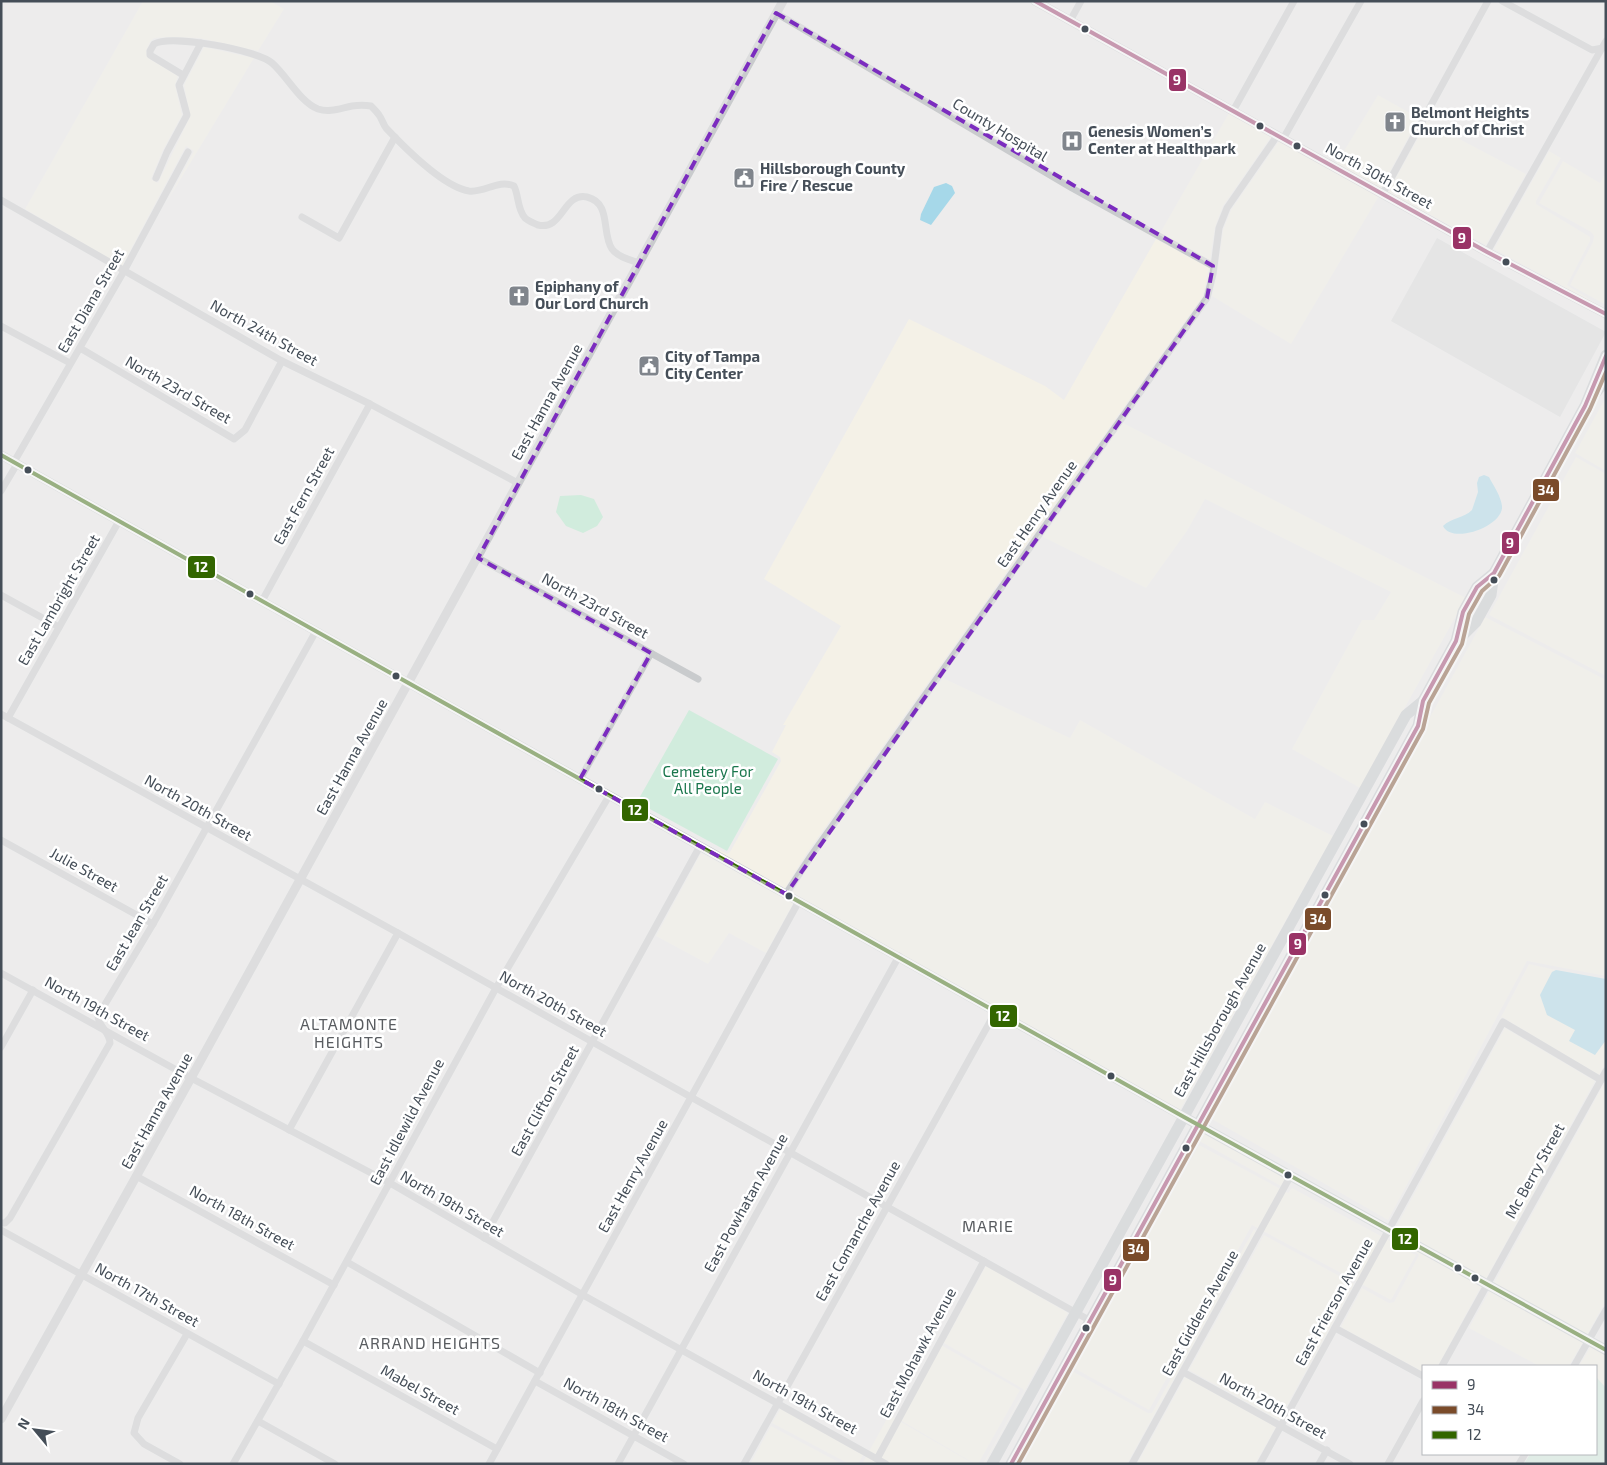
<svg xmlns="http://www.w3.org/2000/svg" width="1607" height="1465" viewBox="0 0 1607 1465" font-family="'Exo 2',sans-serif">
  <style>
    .commercial { fill: #f4f1e7 }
    .education { fill: #dbdbdc }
    .green { fill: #d1ecdd }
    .water { fill: #a6d8e9 }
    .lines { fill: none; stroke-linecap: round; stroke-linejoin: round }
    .minor { stroke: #c9cbcd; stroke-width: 7 }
    .tertiary { stroke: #c9cbcd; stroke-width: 9 }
    .secondary { stroke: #c9cdd0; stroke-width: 10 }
    .primary { stroke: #c4c7cb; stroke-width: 11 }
    .bus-1-casing { stroke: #fff; stroke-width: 8 }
    .bus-2-casing { stroke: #fff; stroke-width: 8 }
    .bus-3-casing { stroke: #fff; stroke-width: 8 }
    .bus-1 { stroke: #936; stroke-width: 4 }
    .bus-2 { stroke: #7a4b2a; stroke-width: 4 }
    .bus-3 { stroke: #360; stroke-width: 4 }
    .marked { fill: none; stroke: #7b2cbf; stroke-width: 4; stroke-dasharray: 10 6; stroke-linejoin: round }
    .bus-dot { fill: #454e58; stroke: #fff; stroke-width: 2 }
    .labels { text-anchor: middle; stroke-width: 5; stroke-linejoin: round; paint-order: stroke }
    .poi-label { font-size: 15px; font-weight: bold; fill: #454e58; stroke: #fff; text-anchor: start }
    .street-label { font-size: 15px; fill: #454e58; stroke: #fff }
    .park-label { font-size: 15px; fill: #19764c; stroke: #fff }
    .neighbourhood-label { font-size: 16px; letter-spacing: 1px; fill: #595c60; stroke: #fff }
    .line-badge { stroke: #fff; stroke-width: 2 }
    .badge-label { font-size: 14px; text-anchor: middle; font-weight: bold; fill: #fff }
  </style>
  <rect width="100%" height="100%" fill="#edecec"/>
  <g class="commercial">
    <polygon points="143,1 270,1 284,9 258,51 199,38 170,37 154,38 150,42 146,51 148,58 178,76 175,85 182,115 163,150 151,179 158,183 190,117 184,85 204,47 254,58 166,203 194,151 186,146 122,266 25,209"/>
    <polygon points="1378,95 1419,118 1381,188 1336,164"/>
    <polygon points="1229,113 1271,137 1223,206 1215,227 1210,260 1160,233"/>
    <polygon points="1427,122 1526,174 1486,245 1388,192"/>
    <polygon points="1279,141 1379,196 1291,344 1212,296 1217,275 1223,230 1231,210"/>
    <polygon points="1549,151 1561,158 1536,201 1536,204 1590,237 1590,241 1567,285 1606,310 1494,249"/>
    <polygon points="1563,161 1600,183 1606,172 1606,305 1570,285 1593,242 1594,236 1591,232 1539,203"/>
    <polygon points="1156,239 1209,268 1203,296 807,853 785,888 718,851 719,850 727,854 730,852 781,761 780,757 772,752 786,725 783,725 841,626 764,579 909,319 1045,386 1064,400"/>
    <polygon points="1606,397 1606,471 1575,453"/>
    <polygon points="1123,423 1466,598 1360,788 1292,749 1362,620 1374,620 1391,592 1205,499 1187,531 1146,588 1043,537"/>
    <polygon points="1576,457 1606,474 1606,676 1489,615"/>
    <polygon points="1485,617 1606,680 1606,976 1527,961 1388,1220 1210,1118"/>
    <polygon points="943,678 1070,738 1080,720 1255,819 1265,802 1333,836 1180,1110 792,893 814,858"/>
    <polygon points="701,853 794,902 766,953 729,933 708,964 656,936"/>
    <polygon points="1529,964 1556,970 1552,972 1575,1030 1595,1055 1606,1040 1606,1062 1599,1075 1502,1017 1499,1021"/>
    <polygon points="1505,1028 1595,1081 1486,1279 1395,1229"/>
    <polygon points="1606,1080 1606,1301 1587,1335 1494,1283"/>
    <polygon points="1202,1130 1286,1177 1281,1186 1201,1142 1196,1142 1071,1366 1072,1371 1148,1413 1152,1413 1254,1229 1256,1231 1127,1464 1016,1464"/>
    <polygon points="1199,1145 1288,1193 1292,1188 1416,1255 1391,1300 1252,1225 1149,1410 1074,1368"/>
    <polygon points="1264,1235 1354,1284 1279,1420 1189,1370"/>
    <polygon points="1392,1235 1482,1285 1438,1366 1423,1366 1423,1372 1341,1327 1362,1288 1389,1303 1394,1302 1419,1255 1417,1253 1390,1238"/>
    <polygon points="986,1266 1068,1313 984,1464 983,1464 1024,1391 1023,1389 944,1343"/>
    <polygon points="1490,1290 1583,1342 1569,1366 1539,1366 1469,1328"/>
    <polygon points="941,1345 1020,1390 978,1464 975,1464 900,1420"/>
    <polygon points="1591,1346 1606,1354 1606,1388 1596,1377 1596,1366 1579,1366"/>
    <polygon points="1185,1377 1276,1427 1255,1464 1137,1464"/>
    <polygon points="781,1408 863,1455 858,1464 849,1464 772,1423"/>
    <polygon points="889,1415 974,1464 862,1464"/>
    <polygon points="771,1426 842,1464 750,1464"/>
  </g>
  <polygon class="education" points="1437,238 1606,332 1560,417 1391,321"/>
  <g class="green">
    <polygon points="581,495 594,499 603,517 597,526 583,533 566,526 556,512 560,496"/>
    <polygon points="689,710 778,759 727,851 637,802"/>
    <polygon points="1596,1377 1606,1388 1606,1464 1524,1464 1530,1454 1596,1454"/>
  </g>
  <g class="water">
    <polygon points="946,183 952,186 955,193 931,225 920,220 921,214 934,187"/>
    <path d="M1484,475L1489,477C1493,485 1501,496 1502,506C1504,526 1452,545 1443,526C1451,518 1464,518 1472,510L1478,492L1477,483L1479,477Z"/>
    <polygon points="1556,970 1606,979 1606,1040 1595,1055 1569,1041 1575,1030 1547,1015 1540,995 1552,972"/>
  </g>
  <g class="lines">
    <g class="minor">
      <polyline points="1502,1 1592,50 1603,48"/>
      <polyline points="776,13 1072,188 1213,266"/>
      <polyline points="1070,21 1081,1"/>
      <path d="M183,75L150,55V51L154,44C171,34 257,50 272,63C287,76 300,102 318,109C330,113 341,108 352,106C359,105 365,105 371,106C374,109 377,112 379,115C382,119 383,124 386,128C404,147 444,187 469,191C485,193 498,179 514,186C519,196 517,209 525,218C528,221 534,223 538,225C563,231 563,192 587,197C612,203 601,233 612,249C618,257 630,260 639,263"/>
      <polyline points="1233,111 1294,1"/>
      <polyline points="1283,139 1361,1"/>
      <polyline points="156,178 167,152 187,115 179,85 201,43"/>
      <polyline points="1383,193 1488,1"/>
      <polyline points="1,200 282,361 370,404 518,483"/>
      <polyline points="302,217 339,238 395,137"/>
      <polyline points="1487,252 1606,41"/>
      <polyline points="1,326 70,363"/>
      <polyline points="80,348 234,439 245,430 282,361"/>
      <polyline points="14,462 124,271 188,152"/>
      <polyline points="1,491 17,464"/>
      <polyline points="478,558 698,679"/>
      <polyline points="1,595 59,627"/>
      <polyline points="262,601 370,404"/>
      <polyline points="1,714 398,933 1089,1320"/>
      <polyline points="8,718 119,521"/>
      <polyline points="580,779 651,653"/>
      <polyline points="1,840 153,924"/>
      <polyline points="786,894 811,856 1207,298 1213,274 1219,228 1227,208 1277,136"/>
      <polyline points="1,973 191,1078 390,1183 583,1295 886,1464"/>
      <polyline points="1,1047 33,990"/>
      <polyline points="289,1130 398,933"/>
      <polyline points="136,1176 334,1285"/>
      <path d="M1,1223H5L10,1218L110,1043C110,1032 98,1026 98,1016L153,924L316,631"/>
      <polyline points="1,1230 279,1384"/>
      <polyline points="484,1238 700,846"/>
      <polyline points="347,1262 540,1373"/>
      <polyline points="1335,1328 1423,1376"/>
      <polyline points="303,1341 497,1449"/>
      <polyline points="1442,1366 1606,1071"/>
      <polyline points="1574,1366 1606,1310"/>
      <polyline points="1183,1372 1350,1464"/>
      <polyline points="535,1381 684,1464"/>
      <polyline points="258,1421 335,1464"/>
      <polyline points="877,1459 984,1261"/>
      <polyline points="180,1464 144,1444 134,1433 138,1418 187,1334"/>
      <polyline points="233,1464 303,1341 496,988 609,796"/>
      <polyline points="489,1464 799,901"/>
      <polyline points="618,1464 899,956"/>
      <polyline points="744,1464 996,1011"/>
      <polyline points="1132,1464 1291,1175"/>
      <polyline points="1260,1464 1503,1022 1601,1080"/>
      <polyline points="1319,1464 1327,1450"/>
      <polyline points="1388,1464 1423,1401"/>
      <polyline points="1519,1464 1525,1454"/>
    </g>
    <g class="tertiary">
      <polyline points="1035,1 1487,252 1606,314"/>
      <polyline points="1,455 1184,1117"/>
      <polyline points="1,1419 191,1078 783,1"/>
    </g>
    <polyline class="secondary" points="1184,1117 1606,1350"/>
    <g class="primary">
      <polyline points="1594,395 1606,380"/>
      <polyline points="1457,641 1476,622 1491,595 1494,573"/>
      <polyline points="992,1464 1406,715 1423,701"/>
      <polyline points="1011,1464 1418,726 1423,701 1456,641 1463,612 1477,587 1494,573 1585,406 1606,355"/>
    </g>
    <g class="bus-1-casing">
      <g id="bus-1">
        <polyline points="1035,1 1487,252 1606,314"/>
        <polyline points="1011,1464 1418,726 1423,701 1456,641 1463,612 1477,587 1494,573 1585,406 1606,356"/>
      </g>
    </g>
    <g class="bus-2-casing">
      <polyline id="bus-2" points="1018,1464 1423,729 1429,703 1462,644 1469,614 1482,591 1499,576 1590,409 1606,372"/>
    </g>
    <g class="bus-3-casing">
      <polyline id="bus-3" points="1,455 1184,1117 1606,1350"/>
    </g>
    <use href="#bus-1" class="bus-1"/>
    <use href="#bus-2" class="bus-2"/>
    <use href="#bus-3" class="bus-3"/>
  </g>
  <path d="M0 0H1607V1465H0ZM776,13L1213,266L1207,298L786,894L580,779L651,653L478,558Z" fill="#edecec" fill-opacity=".55" fill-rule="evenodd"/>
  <path class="marked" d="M776,13L1213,266L1207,298L786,894L580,779L651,653L478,558Z"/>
  <defs>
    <g id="church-square" transform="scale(1.125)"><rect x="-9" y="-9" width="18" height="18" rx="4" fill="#80858c" stroke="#fff"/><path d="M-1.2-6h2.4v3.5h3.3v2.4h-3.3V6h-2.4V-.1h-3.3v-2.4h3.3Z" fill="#fff"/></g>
    <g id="hospital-square" transform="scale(1.125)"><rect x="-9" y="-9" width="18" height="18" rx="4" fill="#80858c" stroke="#fff"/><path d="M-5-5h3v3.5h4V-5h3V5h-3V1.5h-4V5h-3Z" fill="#fff"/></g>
    <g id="civic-square" transform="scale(1.125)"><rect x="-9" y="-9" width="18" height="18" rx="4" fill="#80858c" stroke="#fff"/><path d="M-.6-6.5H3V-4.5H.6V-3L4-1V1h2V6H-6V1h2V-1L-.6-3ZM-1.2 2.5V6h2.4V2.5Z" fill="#fff"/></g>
  </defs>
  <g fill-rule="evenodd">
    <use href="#church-square" x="1395" y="122"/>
    <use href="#hospital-square" x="1072" y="141"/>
    <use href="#civic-square" x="744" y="178"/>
    <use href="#church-square" x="519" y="296"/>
    <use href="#civic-square" x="649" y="366"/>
  </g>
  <g class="bus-dot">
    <circle cx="1085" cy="29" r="4.5"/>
    <circle cx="1260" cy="126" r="4.5"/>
    <circle cx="1297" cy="146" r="4.5"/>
    <circle cx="1506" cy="262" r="4.5"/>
    <circle cx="28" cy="470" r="4.5"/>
    <circle cx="1494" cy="580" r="4.5"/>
    <circle cx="250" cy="594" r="4.5"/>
    <circle cx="396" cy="676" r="4.5"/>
    <circle cx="599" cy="789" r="4.5"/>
    <circle cx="1364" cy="824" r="4.5"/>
    <circle cx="1325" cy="895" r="4.5"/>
    <circle cx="789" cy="896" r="4.5"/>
    <circle cx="1111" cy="1076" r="4.5"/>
    <circle cx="1186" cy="1148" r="4.5"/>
    <circle cx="1288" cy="1175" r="4.5"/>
    <circle cx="1458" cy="1268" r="4.5"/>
    <circle cx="1475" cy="1278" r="4.5"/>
    <circle cx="1086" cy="1328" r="4.5"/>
  </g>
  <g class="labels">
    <g class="poi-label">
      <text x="1411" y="118">Belmont Heights<tspan x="1411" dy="17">Church of Christ</tspan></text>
      <text x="1088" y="137">Genesis Women’s<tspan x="1088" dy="17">Center at Healthpark</tspan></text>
      <text x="760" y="174">Hillsborough County<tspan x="760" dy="17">Fire / Rescue</tspan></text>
      <text x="535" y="292">Epiphany of<tspan x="535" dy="17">Our Lord Church</tspan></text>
      <text x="665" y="362">City of Tampa<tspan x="665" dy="17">City Center</tspan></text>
    </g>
    <g class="street-label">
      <text transform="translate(1000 130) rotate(31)" y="5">County Hospital</text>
      <text transform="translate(1379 176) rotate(29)" y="5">North 30th Street</text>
      <text transform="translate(91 301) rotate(-60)" y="5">East Diana Street</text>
      <text transform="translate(264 333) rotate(29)" y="5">North 24th Street</text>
      <text transform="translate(178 390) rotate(30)" y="5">North 23rd Street</text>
      <text transform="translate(547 402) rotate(-61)" y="5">East Hanna Avenue</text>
      <text transform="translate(304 496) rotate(-61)" y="5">East Fern Street</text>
      <text transform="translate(1037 514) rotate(-55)" y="5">East Henry Avenue</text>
      <text transform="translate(59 600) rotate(-60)" y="5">East Lambright Street</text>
      <text transform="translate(595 606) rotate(29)" y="5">North 23rd Street</text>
      <text transform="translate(352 757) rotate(-61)" y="5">East Hanna Avenue</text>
      <text transform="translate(198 808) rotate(29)" y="5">North 20th Street</text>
      <text transform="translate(84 870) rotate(29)" y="5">Julie Street</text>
      <text transform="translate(137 923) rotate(-60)" y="5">East Jean Street</text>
      <text transform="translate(553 1004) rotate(29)" y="5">North 20th Street</text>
      <text transform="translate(97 1009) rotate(29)" y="5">North 19th Street</text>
      <text transform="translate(1220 1020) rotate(-61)" y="5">East Hillsborough Avenue</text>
      <text transform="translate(545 1101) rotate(-61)" y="5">East Clifton Street</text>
      <text transform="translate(157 1111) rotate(-61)" y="5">East Hanna Avenue</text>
      <text transform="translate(407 1122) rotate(-62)" y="5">East Idlewild Avenue</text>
      <text transform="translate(1535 1171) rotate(-61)" y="5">Mc Berry Street</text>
      <text transform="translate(633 1176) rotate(-61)" y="5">East Henry Avenue</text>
      <text transform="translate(746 1203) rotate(-61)" y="5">East Powhatan Avenue</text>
      <text transform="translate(452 1204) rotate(30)" y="5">North 19th Street</text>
      <text transform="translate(242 1218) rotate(29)" y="5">North 18th Street</text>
      <text transform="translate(858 1231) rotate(-61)" y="5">East Comanche Avenue</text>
      <text transform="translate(147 1295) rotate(29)" y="5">North 17th Street</text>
      <text transform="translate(1334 1302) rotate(-61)" y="5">East Frierson Avenue</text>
      <text transform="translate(1200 1313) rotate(-61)" y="5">East Giddens Avenue</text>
      <text transform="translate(918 1353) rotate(-62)" y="5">East Mohawk Avenue</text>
      <text transform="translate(420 1390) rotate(29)" y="5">Mabel Street</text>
      <text transform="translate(805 1402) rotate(29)" y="5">North 19th Street</text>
      <text transform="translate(1273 1406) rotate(29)" y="5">North 20th Street</text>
      <text transform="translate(616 1410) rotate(29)" y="5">North 18th Street</text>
    </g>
    <g class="park-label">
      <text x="708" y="777">Cemetery For<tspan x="708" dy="17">All People</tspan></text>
    </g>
    <g class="neighbourhood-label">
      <text x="349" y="1030">ALTAMONTE<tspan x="349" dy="18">HEIGHTS</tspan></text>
      <text x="988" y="1232">MARIE</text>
      <text x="430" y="1349">ARRAND HEIGHTS</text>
    </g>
  </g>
  <g class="line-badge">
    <rect x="1168" y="68" width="19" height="24" rx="5" fill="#936"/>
    <rect x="1452" y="226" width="20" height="24" rx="5" fill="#936"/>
    <rect x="1532" y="478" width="28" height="24" rx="5" fill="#7a4b2a"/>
    <rect x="1501" y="531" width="19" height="24" rx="5" fill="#936"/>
    <rect x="187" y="555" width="29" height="24" rx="5" fill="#360"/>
    <rect x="621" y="798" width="28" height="24" rx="5" fill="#360"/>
    <rect x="1304" y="907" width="28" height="24" rx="5" fill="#7a4b2a"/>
    <rect x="1288" y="932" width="19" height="24" rx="5" fill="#936"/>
    <rect x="989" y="1004" width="29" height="24" rx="5" fill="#360"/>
    <rect x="1391" y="1227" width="28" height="24" rx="5" fill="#360"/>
    <rect x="1122" y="1238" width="28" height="24" rx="5" fill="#7a4b2a"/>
    <rect x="1103" y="1268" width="19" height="24" rx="5" fill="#936"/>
  </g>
  <g class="badge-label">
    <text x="1177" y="85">9</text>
    <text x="1462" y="243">9</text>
    <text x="1546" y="495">34</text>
    <text x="1510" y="548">9</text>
    <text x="201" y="572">12</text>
    <text x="635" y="815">12</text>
    <text x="1318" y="924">34</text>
    <text x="1298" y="949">9</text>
    <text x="1003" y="1021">12</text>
    <text x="1405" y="1244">12</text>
    <text x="1136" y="1254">34</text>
    <text x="1113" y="1285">9</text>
  </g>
  <rect width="1607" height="1465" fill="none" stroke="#454e58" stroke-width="5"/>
  <rect x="1422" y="1365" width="175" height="90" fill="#ffffff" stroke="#b5b8bc"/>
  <rect x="1432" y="1381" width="25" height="8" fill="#993366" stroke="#b5b8bc"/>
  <text x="1467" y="1390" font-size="15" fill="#454e58">9</text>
  <rect x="1432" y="1406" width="25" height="8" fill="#7a4b2a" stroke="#b5b8bc"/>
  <text x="1467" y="1415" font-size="15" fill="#454e58">34</text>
  <rect x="1432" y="1431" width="25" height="8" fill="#336600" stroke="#b5b8bc"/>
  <text x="1467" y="1440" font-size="15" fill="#454e58">12</text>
  <g transform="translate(35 1430) rotate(299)" stroke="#ffffff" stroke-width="4" paint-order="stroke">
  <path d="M0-4L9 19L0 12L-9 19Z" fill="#454e58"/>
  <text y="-8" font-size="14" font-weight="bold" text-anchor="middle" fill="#454e58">N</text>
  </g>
</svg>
